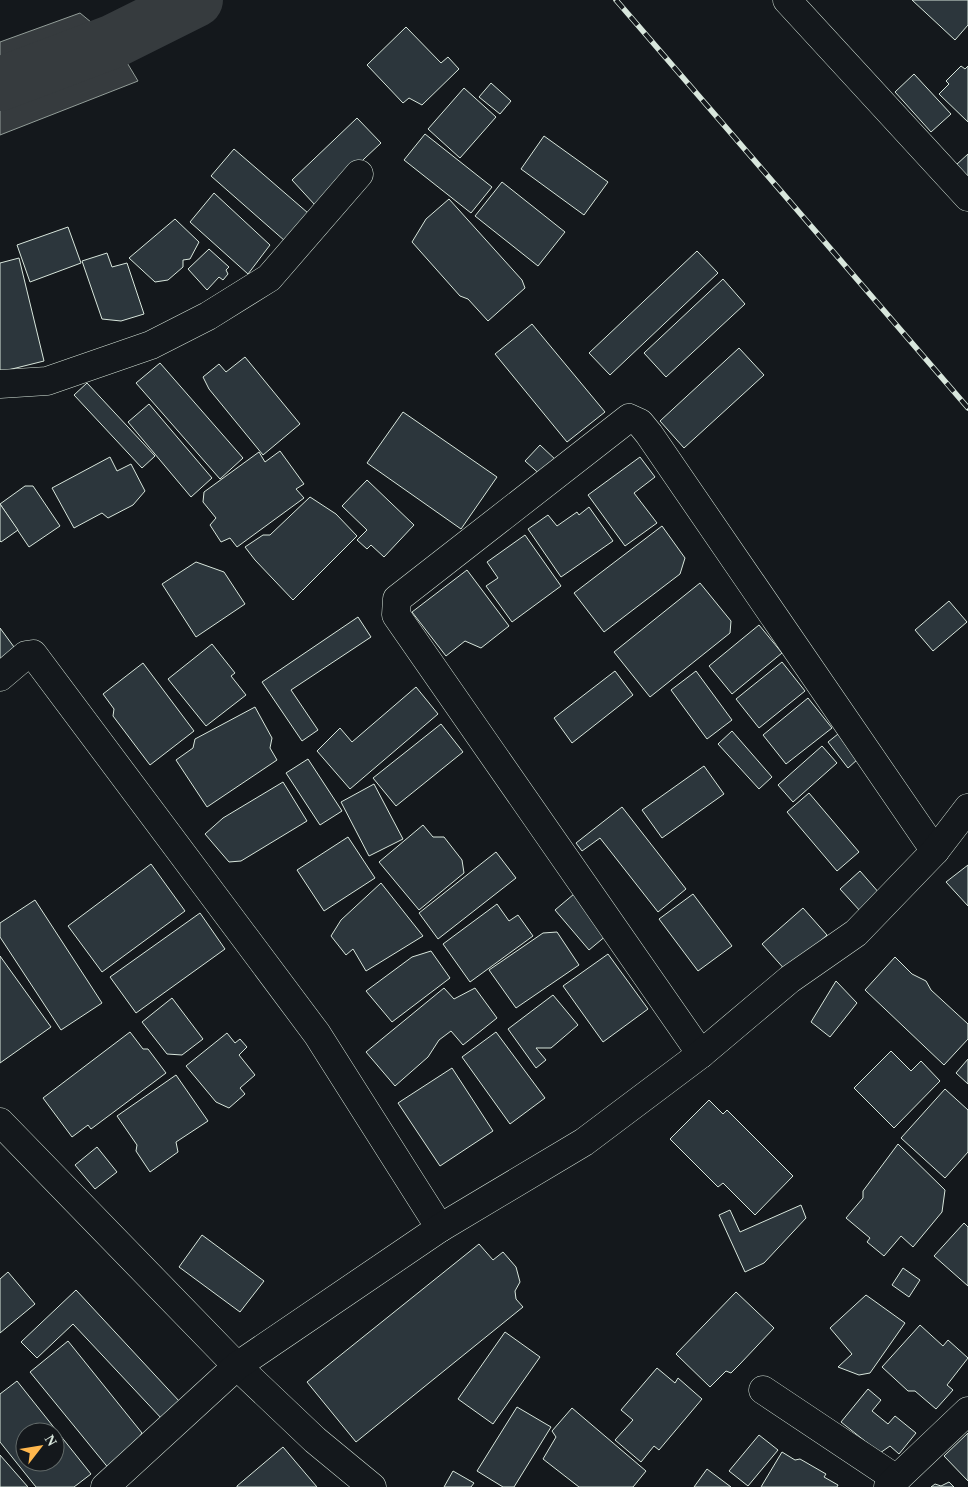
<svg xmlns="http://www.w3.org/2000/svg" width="968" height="1487" viewBox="0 0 968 1487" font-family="Georgia,serif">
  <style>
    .water { fill: #363b3e; stroke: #939e99 }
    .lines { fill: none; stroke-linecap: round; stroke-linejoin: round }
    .river { stroke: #363b3e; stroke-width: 54 }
    .building { fill: #2c363c; stroke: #d8e6dc; fill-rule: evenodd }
    .minor-casing { stroke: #d8e6dc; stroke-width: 29 }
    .minor { stroke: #14181c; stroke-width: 28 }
    .rail-casing { stroke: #d8e6dc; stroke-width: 5.5 }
    .rail { stroke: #14181c; stroke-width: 4; stroke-dasharray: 11; stroke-linecap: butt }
  </style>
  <rect width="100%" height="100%" fill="#14181c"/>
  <polygon class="water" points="80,13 114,41 138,81 0,135 0,42"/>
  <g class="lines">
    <polyline class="river" points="0,84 114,41 196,0"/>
  </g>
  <g class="building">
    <polygon points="912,0 968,0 968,25 955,40"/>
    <polygon points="406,27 441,63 448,57 459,69 422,105 409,98 403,103 367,65"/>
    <polygon points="961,66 965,69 968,66 968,122 939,94 949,84 946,81"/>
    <polygon points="914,74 951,114 931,132 895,92"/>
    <polygon points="491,83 511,101 500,114 479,97"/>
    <polygon points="464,88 496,117 460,158 428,129"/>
    <polygon points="357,118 381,143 315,205 292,180"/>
    <polygon points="425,134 492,187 471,213 404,160"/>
    <polygon points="544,136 608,182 584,215 521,169"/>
    <polygon points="234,149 308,213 285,241 211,176"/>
    <polygon points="968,154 968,179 956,165"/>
    <polygon points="502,182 565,232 538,266 475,216"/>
    <polygon points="214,193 270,245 248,274 190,222"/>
    <polygon points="449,199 522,280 525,288 488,321 468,299 460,296 412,242 426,219"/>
    <polygon points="175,219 199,242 190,259 183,260 183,267 168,280 155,282 129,258"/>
    <polygon points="68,227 81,263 30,282 17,245"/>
    <polygon points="209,249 229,267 226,270 228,274 223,280 219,277 207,290 188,269"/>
    <polygon points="697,251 718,273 610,375 589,353"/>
    <polygon points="107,253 112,267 127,263 144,314 121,321 102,319 82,261"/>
    <polygon points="19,258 44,361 0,372 0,263"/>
    <polygon points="723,279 745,304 666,377 644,353"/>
    <polygon points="532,324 605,412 567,442 495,354"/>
    <polygon points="739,348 764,375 684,448 660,421"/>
    <polygon points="245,357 300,424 263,455 209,389 203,377 219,364 226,372"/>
    <polygon points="160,363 243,458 220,479 136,383"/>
    <polygon points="87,383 155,456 142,468 74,395"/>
    <polygon points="149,404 212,478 191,497 128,422"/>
    <polygon points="403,412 497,477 461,529 367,463"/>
    <polygon points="540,445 557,461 543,477 525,461"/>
    <polygon points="280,451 304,484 296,489 304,498 237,547 230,538 221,542 210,525 216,518 203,502 204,492 259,452 265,462"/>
    <polygon points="110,457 117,471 131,464 145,491 133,505 108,518 102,513 74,528 52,488"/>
    <polygon points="640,457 655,477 634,493 657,523 625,546 588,495"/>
    <polygon points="367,480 414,525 384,557 371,545 367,549 357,540 367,530 342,506"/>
    <polygon points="25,486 33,486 60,526 29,547 0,504"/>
    <polygon points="310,497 336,514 357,536 293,600 255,560 245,547 263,535 270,535"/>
    <polygon points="0,504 18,530 1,542 0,541"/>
    <polygon points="589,507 613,541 561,577 528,529 548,515 557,526 577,512 579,515"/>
    <polygon points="662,526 685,558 680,574 604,632 574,593"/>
    <polygon points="525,535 561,586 512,622 486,586 498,578 487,562"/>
    <polygon points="196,562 224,572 245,604 196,637 162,584"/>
    <polygon points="467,570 509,626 481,648 465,641 446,656 412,612"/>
    <polygon points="700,583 731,621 730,633 650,697 614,652"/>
    <polygon points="949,601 967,622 933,651 915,630"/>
    <polygon points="358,617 371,637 291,690 318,730 302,741 262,682"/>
    <polygon points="759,625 782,653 732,694 709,666"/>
    <polygon points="0,628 14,647 0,660"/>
    <polygon points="212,644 235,673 231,676 246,695 206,726 168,679"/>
    <polygon points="782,662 805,691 759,728 736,699"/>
    <polygon points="143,663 194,731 150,765 113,716 114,709 103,694"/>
    <polygon points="615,671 633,695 572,743 554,718"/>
    <polygon points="696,671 732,720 707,739 671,690"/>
    <polygon points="416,687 438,714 350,789 317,751 340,728 352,742"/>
    <polygon points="808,698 832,728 786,764 763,735"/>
    <polygon points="255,707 272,738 270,748 277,760 207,807 176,760 193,748 195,739"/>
    <polygon points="441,724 463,752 396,806 373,778"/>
    <polygon points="732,731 772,777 759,789 718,744"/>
    <polygon points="838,734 858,759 848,768 828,742"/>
    <polygon points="822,746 837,763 793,802 778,785"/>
    <polygon points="308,759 342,811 320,825 286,773"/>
    <polygon points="704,766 724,794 662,838 642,810"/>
    <polygon points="283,782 307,821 241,861 229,862 205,834 223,818"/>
    <polygon points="374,784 403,839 369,856 341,802"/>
    <polygon points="809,793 859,852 837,871 787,812"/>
    <polygon points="622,807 686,889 658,912 600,838 582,851 576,843"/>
    <polygon points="423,825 433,837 444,837 462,860 464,873 419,910 379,862"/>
    <polygon points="348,837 375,878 324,911 297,870"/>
    <polygon points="496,852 516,878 438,939 419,913"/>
    <polygon points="151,864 185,911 102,972 68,926"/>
    <polygon points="968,865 968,906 946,882"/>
    <polygon points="860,871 880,894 861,912 840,889"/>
    <polygon points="381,883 423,936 366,971 353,949 346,955 331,936 341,920"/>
    <polygon points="574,894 607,935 589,950 555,910"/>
    <polygon points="693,894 732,946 698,971 659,919"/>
    <polygon points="35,900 102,1003 61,1030 0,937 0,923"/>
    <polygon points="497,904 509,921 518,915 533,936 470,982 443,944"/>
    <polygon points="803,908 827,935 787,972 762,944"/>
    <polygon points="200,913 225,949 136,1013 110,977"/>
    <polygon points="557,932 579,965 516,1008 489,970 543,933"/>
    <polygon points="431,951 450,978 392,1022 366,991 412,957"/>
    <polygon points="608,954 648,1009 603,1042 563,986"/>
    <polygon points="0,956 51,1027 0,1063"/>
    <polygon points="895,957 912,974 926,981 931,990 968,1024 968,1039 944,1065 865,990"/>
    <polygon points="836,981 857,1003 830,1037 811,1022"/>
    <polygon points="444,988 454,999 475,988 497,1018 463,1045 451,1031 439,1040 428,1057 395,1086 366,1052"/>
    <polygon points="553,995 578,1025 551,1048 536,1048 546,1060 536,1068 508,1029"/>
    <polygon points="172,998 203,1039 182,1055 167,1054 142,1022"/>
    <polygon points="130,1032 143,1049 148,1049 166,1073 91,1129 88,1125 72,1137 43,1098"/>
    <polygon points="496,1032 545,1098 510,1124 462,1057"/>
    <polygon points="227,1033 235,1043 240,1039 247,1047 239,1055 255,1075 240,1088 245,1094 229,1108 216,1102 186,1066"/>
    <polygon points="891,1051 911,1071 921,1061 940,1081 894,1128 854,1088"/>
    <polygon points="968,1059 968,1084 956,1073"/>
    <polygon points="452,1068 493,1131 440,1166 398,1103"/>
    <polygon points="176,1075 208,1121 176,1142 178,1152 150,1172 136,1151 137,1145 117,1116"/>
    <polygon points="945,1089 968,1110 968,1152 945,1178 901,1138"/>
    <polygon points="709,1100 723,1114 727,1110 793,1176 755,1215 723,1183 718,1187 670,1139"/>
    <polygon points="898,1144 945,1190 942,1212 913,1247 901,1236 884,1256 867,1242 870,1238 846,1218 863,1198 863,1191"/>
    <polygon points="97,1147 117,1172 95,1189 75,1165"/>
    <polygon points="801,1205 806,1218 764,1263 745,1272 719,1215 730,1210 740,1232"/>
    <polygon points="964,1223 968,1227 968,1286 934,1256"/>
    <polygon points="202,1235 264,1281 240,1312 179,1267"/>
    <polygon points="479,1244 493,1260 503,1252 516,1267 520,1282 515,1291 516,1299 523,1307 356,1442 307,1382"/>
    <polygon points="903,1268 920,1280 909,1297 892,1285"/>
    <polygon points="8,1272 35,1304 0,1333 0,1279"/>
    <polygon points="76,1290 180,1402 162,1419 73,1324 37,1358 21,1342"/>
    <polygon points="736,1292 774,1328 740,1364 731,1373 726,1371 710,1387 676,1354"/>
    <polygon points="866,1295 905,1323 870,1373 859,1375 838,1367 852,1354 830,1328"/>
    <polygon points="920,1325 943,1346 948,1340 968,1358 947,1385 953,1390 936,1409 915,1391 908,1391 882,1367"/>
    <polygon points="505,1332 540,1357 493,1424 458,1399"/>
    <polygon points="68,1341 142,1433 126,1456 110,1470 30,1372"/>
    <polygon points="657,1368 675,1383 678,1378 702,1399 659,1450 654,1446 641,1462 615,1440 633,1420 621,1410"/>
    <path d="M17,1381L91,1474L74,1487H36L0,1442V1394ZM25,1432H55V1462H25Z"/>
    <polygon points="868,1389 881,1400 872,1411 888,1424 895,1416 916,1433 899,1454 890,1446 880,1453 841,1422"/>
    <polygon points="517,1407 551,1427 514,1487 503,1487 477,1471"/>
    <polygon points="572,1408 646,1471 633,1487 579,1487 543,1459 556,1437 552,1431"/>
    <polygon points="968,1433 968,1481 944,1456"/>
    <polygon points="759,1435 778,1450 748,1486 729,1471"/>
    <polygon points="283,1447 317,1487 237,1487 237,1486"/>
    <polygon points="782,1452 795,1460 800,1459 826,1474 824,1477 838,1485 837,1487 761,1487"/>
    <polygon points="0,1455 28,1487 0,1487"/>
    <polygon points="707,1469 731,1487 694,1487"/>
    <polygon points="453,1471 474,1483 471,1487 444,1487"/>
    <polygon points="949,1482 954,1487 931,1487 935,1484 941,1486"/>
  </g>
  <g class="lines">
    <g class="minor-casing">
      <g id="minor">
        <polyline points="787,0 968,197"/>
        <polyline points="0,384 47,381 151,345 208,316 269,278 359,174"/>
        <polyline points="0,677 26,655 33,654 317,1034 440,1228"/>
        <polyline points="701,1054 396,615 397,599 629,418 640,423 649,434 935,851"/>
        <polyline points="0,1122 237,1366 315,1440 372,1487"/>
        <polyline points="763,1390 895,1478"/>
        <polyline points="105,1487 237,1366 440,1228 584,1142 701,1054 790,979 856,933 935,851 968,808"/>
        <polyline points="888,1487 968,1411"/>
      </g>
    </g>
    <use href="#minor" class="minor"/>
    <g class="rail-casing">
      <polyline id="rail" points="616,0 968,408"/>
    </g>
    <use href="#rail" class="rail"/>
  </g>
  <g transform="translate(40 1447) rotate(59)"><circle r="24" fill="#14181c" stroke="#626a69"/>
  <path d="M0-4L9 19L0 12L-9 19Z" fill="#ffb74d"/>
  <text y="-8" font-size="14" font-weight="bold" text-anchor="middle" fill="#d8e6dc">N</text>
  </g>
</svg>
